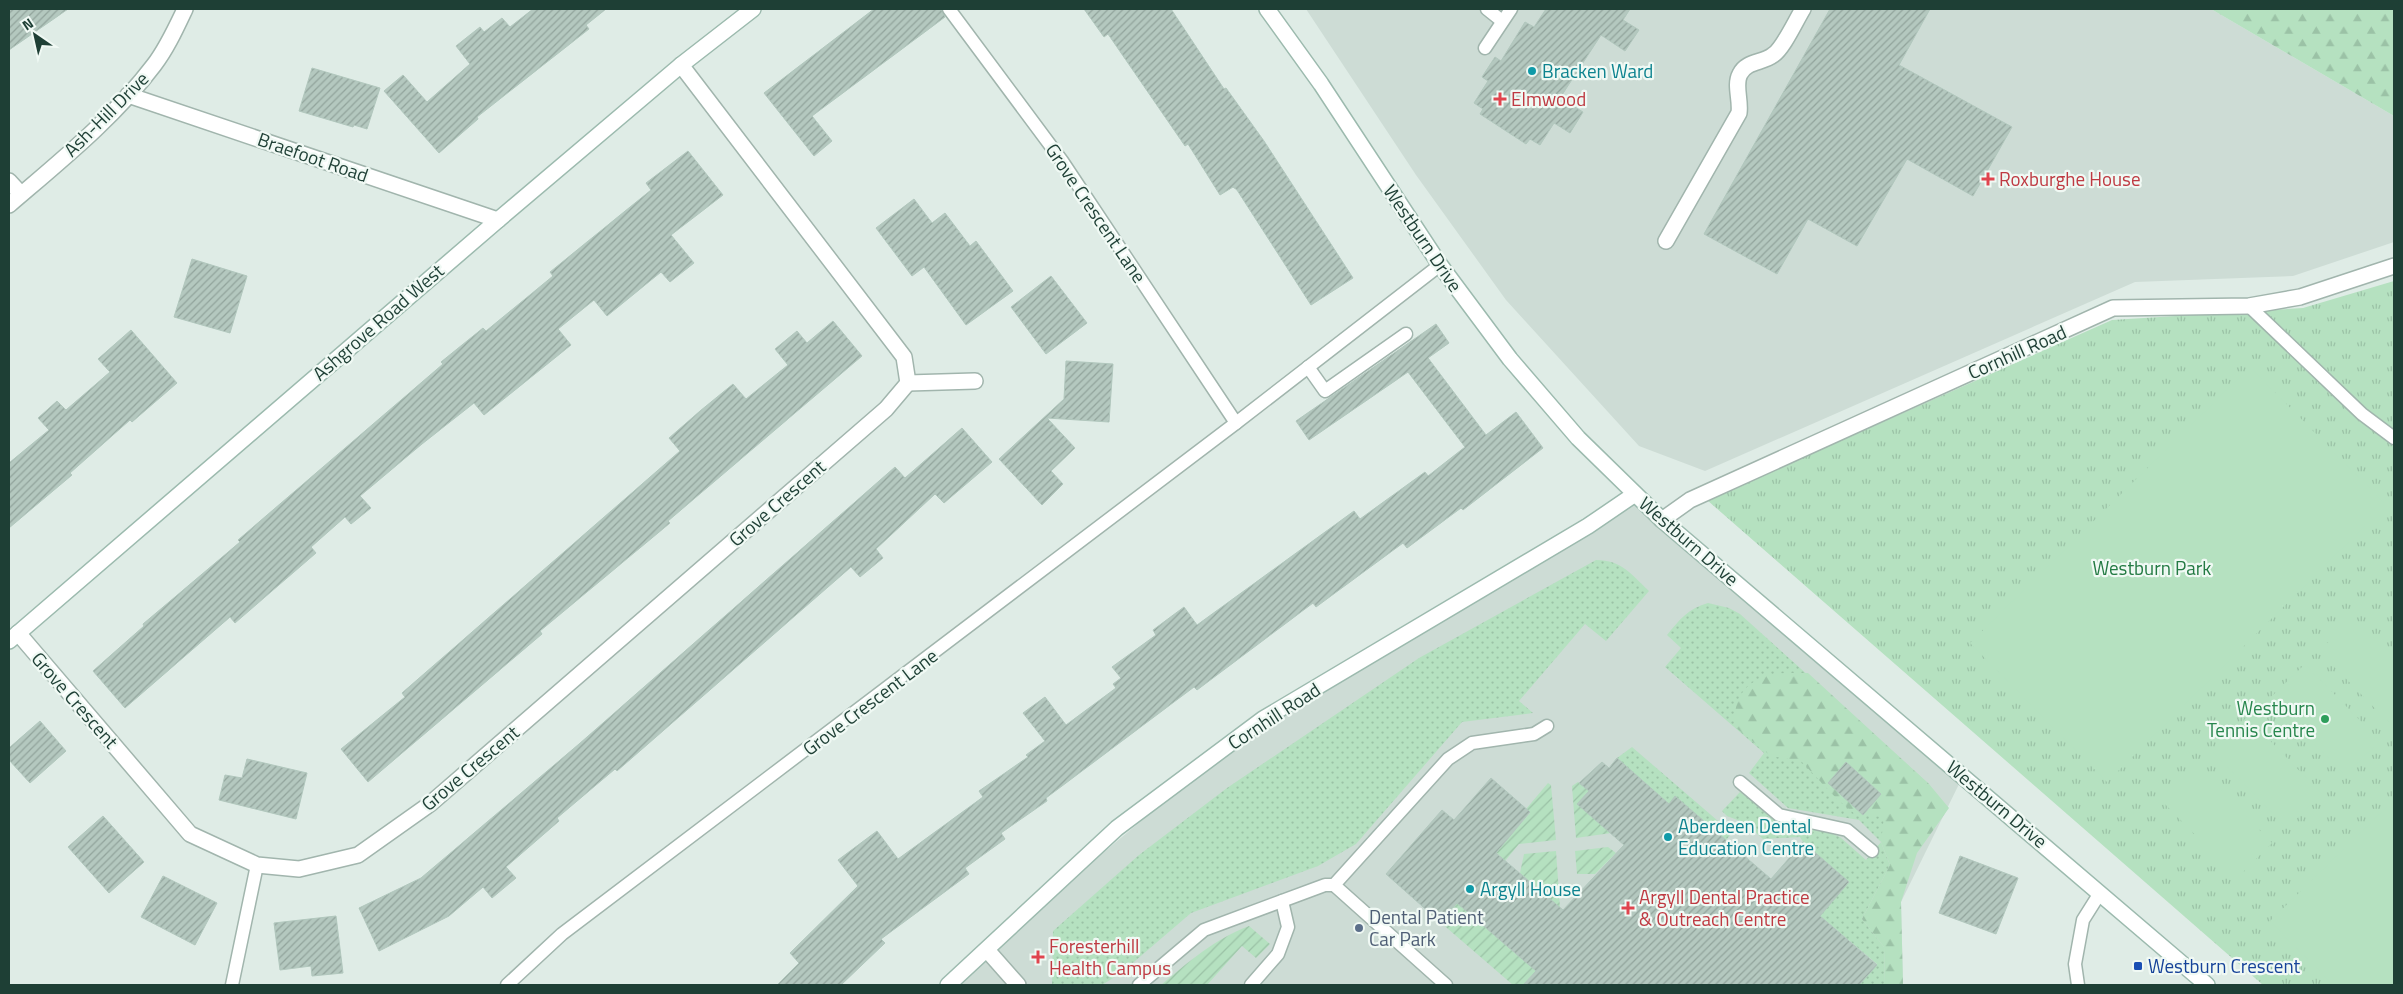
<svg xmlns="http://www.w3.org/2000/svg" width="2403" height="994" viewBox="0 0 2403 994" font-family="'Titillium Web',sans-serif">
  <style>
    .built { fill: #cddcd5 }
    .grass { fill: url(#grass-dots) }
    .forest { fill: url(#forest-firs) }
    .park { fill: url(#park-tufts) }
    .garden { fill: url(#garden-furrows) }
    .pitch { fill: #b5e1c0 }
    .building { fill: url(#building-hatch); stroke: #b1c7bd }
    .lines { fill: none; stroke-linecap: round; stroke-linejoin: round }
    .lane-casing { stroke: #a1b5ad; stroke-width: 15 }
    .street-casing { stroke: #a1b5ad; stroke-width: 18 }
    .secondary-casing { stroke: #9cbaae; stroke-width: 18 }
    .lane { stroke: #fff; stroke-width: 12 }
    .street { stroke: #fff; stroke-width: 15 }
    .secondary { stroke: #fff; stroke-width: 15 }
    .culture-dot { fill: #0f9aa8; stroke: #f0f9f4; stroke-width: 2 }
    .health-dot { fill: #e0444e; stroke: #f0f9f4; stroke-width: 2 }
    .leisure-dot { fill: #2e9e5b; stroke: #f0f9f4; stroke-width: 2 }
    .service-dot { fill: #5c6f8a; stroke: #f0f9f4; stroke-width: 2 }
    .transit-dot { fill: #1a4fb4; stroke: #f0f9f4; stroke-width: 2 }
    .labels { text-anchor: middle; stroke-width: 4.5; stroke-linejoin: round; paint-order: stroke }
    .culture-label { font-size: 19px; fill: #0d838f; stroke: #f0f9f4; text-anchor: start }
    .health-label { font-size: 19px; fill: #be3a42; stroke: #f0f9f4; text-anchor: start }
    .street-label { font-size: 19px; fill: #1e3f35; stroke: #f0f9f4 }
    .park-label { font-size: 19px; fill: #237a43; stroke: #f0f9f4 }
    .leisure-label { font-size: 19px; fill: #27864d; stroke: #f0f9f4; text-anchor: end }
    .service-label { font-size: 19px; fill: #4e5e75; stroke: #f0f9f4; text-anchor: start }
    .transit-label { font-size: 19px; fill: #164399; stroke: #f0f9f4; text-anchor: start }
  </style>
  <defs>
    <pattern id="grass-dots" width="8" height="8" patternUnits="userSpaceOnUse" patternTransform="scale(1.25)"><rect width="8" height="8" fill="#b5e1c0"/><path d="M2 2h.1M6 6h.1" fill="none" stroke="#9bc2a6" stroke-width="1.8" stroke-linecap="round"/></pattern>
    <pattern id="forest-firs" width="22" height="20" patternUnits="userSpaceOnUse" patternTransform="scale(1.25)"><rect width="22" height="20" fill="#b5e1c0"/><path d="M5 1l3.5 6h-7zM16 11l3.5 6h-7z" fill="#9bc2a6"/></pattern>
    <pattern id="park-tufts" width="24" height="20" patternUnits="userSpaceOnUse" patternTransform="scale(1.25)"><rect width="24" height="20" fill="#b5e1c0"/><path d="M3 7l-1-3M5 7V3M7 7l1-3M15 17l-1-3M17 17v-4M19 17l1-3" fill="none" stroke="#9bc2a6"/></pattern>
    <pattern id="garden-furrows" width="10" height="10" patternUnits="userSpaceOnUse" patternTransform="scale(1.25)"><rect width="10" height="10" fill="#b5e1c0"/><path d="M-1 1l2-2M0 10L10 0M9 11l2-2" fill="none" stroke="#9bc2a6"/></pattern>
    <pattern id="building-hatch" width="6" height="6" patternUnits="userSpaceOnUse" patternTransform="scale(1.25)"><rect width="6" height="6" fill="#b4c8bf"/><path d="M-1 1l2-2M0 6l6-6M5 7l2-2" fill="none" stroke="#92a49c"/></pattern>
  </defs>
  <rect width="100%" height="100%" fill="#dfece6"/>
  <g class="built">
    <polygon points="1306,9 2211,9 2394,116 2394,242 2293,276 2135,282 1705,471 1639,446 1506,300 1416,175"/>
    <polygon points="1635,494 1963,776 1901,902 1903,985 948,985 987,950 1263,719"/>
  </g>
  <g class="grass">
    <path d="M1596,560C1622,560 1632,575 1649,591L1606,641L1585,624L1519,701L1533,713L1462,722L1356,844L1318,866L1191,913L1121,973L1102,985H1052L1053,931L1139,855L1227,788L1419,658Z"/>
    <path d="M1708,603L1729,608L1740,614L1929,784L1881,842L1890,865L1862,919L1884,947L1885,985H1859L1877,964L1820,916L1849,882L1803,842L1800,837L1763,839L1745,823L1727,816L1722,811L1740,792L1782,824L1825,831L1840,837L1866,860L1881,842L1859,820L1788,808L1749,773L1764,753L1665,667L1681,648L1667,635C1679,620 1689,608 1708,603Z"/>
    <polygon points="1632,747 1732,833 1726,840 1676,797 1669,804 1617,758"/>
  </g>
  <g class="forest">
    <polygon points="2211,9 2394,9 2394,116"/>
    <path d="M1786,673H1808L1929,784L1949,808L1917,853L1901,902L1903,985H1885L1884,947L1862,919L1890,865L1881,842L1884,817L1855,814L1837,799L1801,761L1771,756L1735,727C1732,692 1752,675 1786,673Z"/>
  </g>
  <polygon class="park" points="2394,281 2394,985 2263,985 1707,500 2112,320 2303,308"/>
  <g class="garden">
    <polygon points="1578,782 1589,791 1577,804 1611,833 1576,838 1572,786"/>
    <polygon points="1548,783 1551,785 1556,840 1519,844 1505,861 1496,852 1530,813 1526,809"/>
    <polygon points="1608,847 1616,853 1595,874 1577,874 1575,851"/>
    <polygon points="1556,851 1560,908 1520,873 1524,854"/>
    <polygon points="1457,903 1552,985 1543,985 1532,975 1523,985 1513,985 1440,922"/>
    <path d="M1249,926L1270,944L1256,958L1242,946L1207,985H1161C1188,962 1215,939 1249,926Z"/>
  </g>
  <g class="pitch">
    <polygon points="2250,367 2386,505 2107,782 1970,643"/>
    <polygon points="2354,617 2394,659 2394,728 2319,651"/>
    <polygon points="2305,664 2380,741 2345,775 2270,698"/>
    <polygon points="2247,717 2322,794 2287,828 2212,751"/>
    <polygon points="2198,766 2272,843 2237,878 2162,801"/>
    <polygon points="2394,800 2394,985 2333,985 2270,921"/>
  </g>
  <g class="building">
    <polygon points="9,9 68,9 9,50"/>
    <polygon points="533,9 606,9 586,25 589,29 477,117 478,119 439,153 384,91 403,75 427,102 470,64 456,46 480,27 484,32 502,18 510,27"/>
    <polygon points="874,9 941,9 945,17 812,116 832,141 814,156 764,93"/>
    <polygon points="1084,9 1171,9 1224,89 1226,88 1264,141 1353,278 1311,305 1237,190 1233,187 1220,195 1188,144 1185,146 1108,34 1104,37"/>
    <polygon points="1546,9 1630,9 1623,20 1639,30 1625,51 1601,35 1560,98 1583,112 1570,133 1554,123 1540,145 1530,139 1526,144 1480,114 1483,109 1474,103 1488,81 1482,77 1495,57 1501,61 1525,22 1534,27"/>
    <polygon points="1830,9 1930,9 1899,65 2012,127 1973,196 1907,159 1857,246 1808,219 1777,274 1704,234"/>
    <polygon points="312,68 380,88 367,129 354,125 353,127 299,111"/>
    <polygon points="688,151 723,195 671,235 694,263 670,282 661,272 607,316 594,300 558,329 571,345 484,415 474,403 422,444 360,496 371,508 351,524 345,517 311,547 316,553 235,623 230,617 125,708 93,671 144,626 143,624 240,542 238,540 443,364 441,362 483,328 486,331 553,276 550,272 651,190 646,183"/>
    <polygon points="914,199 932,223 945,213 970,246 976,241 1013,291 966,325 924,267 912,276 876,228"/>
    <polygon points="192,259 247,276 230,333 174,317"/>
    <polygon points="1051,276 1087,323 1046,354 1011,307"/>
    <polygon points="833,321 862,356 668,521 670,523 540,631 542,634 368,782 341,749 405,697 402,693 680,451 669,438 700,411 733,384 746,399 788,365 775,349 797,331 807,343"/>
    <polygon points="1436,324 1449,343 1428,358 1486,435 1516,412 1543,448 1463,510 1461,508 1407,548 1403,543 1316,607 1313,603 1197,690 1194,687 1046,798 1047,801 1001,833 1005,839 965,868 969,874 881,939 885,943 841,985 777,985 799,963 790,953 858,886 838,860 877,831 898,859 983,797 979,791 1028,757 1026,755 1045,741 1023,713 1045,697 1066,725 1116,688 1113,684 1121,678 1112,667 1156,635 1153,630 1184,607 1197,625 1354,511 1360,519 1425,472 1428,476 1465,447 1408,372 1309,440 1296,421"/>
    <polygon points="131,330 177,383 132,422 130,420 70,473 72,475 9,528 9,463 49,430 38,418 57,401 66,410 110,372 98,359"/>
    <polygon points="1066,361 1113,364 1109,422 1047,418 1075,448 1051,471 1063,484 1042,505 999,459 1064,399"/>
    <polygon points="962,428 992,462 944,503 935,494 876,549 883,558 860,577 851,567 617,771 615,769 557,818 559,821 506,867 516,878 492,898 483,887 449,916 379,951 359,908 421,878 579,744 895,467 905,478"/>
    <polygon points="40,721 66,751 30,783 9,760 9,748"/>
    <polygon points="1617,758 1669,804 1675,796 1771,879 1803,842 1849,882 1820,916 1877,965 1859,985 1523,985 1536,971 1457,903 1440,922 1386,874 1442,810 1454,820 1491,778 1530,812 1496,853 1563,910 1624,845 1577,804 1589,791 1579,783 1602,762 1609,768"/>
    <polygon points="247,759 307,773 296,819 219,800 225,775 242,778"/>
    <polygon points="1846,762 1881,794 1863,815 1828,783"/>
    <polygon points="103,816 144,862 109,893 68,847"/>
    <polygon points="1960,856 2018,878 1996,934 1939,913"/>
    <polygon points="163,876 217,903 195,945 141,917"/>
    <polygon points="336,916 343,973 312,976 311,966 280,970 274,923"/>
  </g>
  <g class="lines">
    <g class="lane-casing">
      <g id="lane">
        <polyline points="949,9 1062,161 1236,423"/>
        <polyline points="1487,9 1502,21"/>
        <polyline points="1485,48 1511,9"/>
        <polyline points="2249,306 2362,414 2394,438"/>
        <polyline points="1308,367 1325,391 1406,334"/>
        <polyline points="1740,782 1779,815 1847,830 1872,851"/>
        <polyline points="1334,885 1446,985"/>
        <polyline points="232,985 257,865"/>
        <polyline points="507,985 562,934 1236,423 1440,265"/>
        <polyline points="1139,985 1204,930 1325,885 1334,885 1448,759 1472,743 1534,734 1547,726"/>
        <polyline points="1251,985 1278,954 1288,927 1282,901"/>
        <polyline points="2078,985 2075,964 2083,920 2100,893"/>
      </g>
    </g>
    <g class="street-casing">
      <g id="street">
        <polyline points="128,95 498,220"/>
        <polyline points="9,181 21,194"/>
        <path d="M9,205C59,162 114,118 154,65C167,48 176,28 185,9"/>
        <path d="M1666,241L1739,113C1741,100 1734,85 1740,74C1746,61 1763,63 1773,55C1783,49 1796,20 1803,9"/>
        <polyline points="908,383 975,381"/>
        <polyline points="1662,520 1690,500 2113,308 2249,306 2300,297 2394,266"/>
        <polyline points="18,633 190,834 257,865 299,869 358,855 430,804 886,409 908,383 904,357 681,65"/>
        <polyline points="987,950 1018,985"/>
      </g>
    </g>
    <g class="secondary-casing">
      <g id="secondary">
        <polyline points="1267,9 1321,84 1440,265 1510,359 1578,438 1662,520 2207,985"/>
        <polyline points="9,641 498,220 681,65 753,9"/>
        <polyline points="948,985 1117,828 1263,719 1588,526 1635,494"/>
      </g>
    </g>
    <use href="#lane" class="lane"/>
    <use href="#street" class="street"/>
    <use href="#secondary" class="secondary"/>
  </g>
  <g class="culture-dot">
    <circle cx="1532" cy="71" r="5"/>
    <circle cx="1668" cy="837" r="5"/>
    <circle cx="1470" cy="889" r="5"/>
  </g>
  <g class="health-dot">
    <path d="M1497.5 91.5h5v5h5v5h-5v5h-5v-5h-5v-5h5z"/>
    <path d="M1985.5 171.5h5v5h5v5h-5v5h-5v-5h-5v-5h5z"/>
    <path d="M1625.5 900.5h5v5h5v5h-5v5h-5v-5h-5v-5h5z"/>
    <path d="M1035.5 949.5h5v5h5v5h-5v5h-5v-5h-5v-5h5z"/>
  </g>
  <circle class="leisure-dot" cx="2325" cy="719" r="5"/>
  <circle class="service-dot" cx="1359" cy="928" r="5"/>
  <rect class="transit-dot" x="2133" y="961" width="10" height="10" rx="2.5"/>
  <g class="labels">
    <g class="culture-label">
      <text x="1542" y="78">Bracken Ward</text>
      <text x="1678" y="833">Aberdeen Dental<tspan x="1678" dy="22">Education Centre</tspan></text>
      <text x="1480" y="896">Argyll House</text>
    </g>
    <g class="health-label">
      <text x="1511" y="106">Elmwood</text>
      <text x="1999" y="186">Roxburghe House</text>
      <text x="1639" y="904">Argyll Dental Practice<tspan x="1639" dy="22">&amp; Outreach Centre</tspan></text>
      <text x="1049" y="953">Foresterhill<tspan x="1049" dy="22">Health Campus</tspan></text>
    </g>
    <g class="street-label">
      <text transform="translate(106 114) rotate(-45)" y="7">Ash-Hill Drive</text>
      <text transform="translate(313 157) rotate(19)" y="7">Braefoot Road</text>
      <text transform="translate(1096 213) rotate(56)" y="7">Grove Crescent Lane</text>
      <text transform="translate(1423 238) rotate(56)" y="7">Westburn Drive</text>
      <text transform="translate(378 322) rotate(-41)" y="7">Ashgrove Road West</text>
      <text transform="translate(2017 352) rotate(-24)" y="7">Cornhill Road</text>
      <text transform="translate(777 503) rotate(-41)" y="7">Grove Crescent</text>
      <text transform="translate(1689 541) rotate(41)" y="7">Westburn Drive</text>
      <text transform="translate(75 700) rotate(49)" y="7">Grove Crescent</text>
      <text transform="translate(870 702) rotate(-37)" y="7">Grove Crescent Lane</text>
      <text transform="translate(1274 716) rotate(-33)" y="7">Cornhill Road</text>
      <text transform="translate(470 768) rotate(-40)" y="7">Grove Crescent</text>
      <text transform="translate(1997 804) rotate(40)" y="7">Westburn Drive</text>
    </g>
    <g class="park-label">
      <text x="2152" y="575">Westburn Park</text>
    </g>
    <g class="leisure-label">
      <text x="2315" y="715">Westburn<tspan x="2315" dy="22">Tennis Centre</tspan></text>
    </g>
    <g class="service-label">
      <text x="1369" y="924">Dental Patient<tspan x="1369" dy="22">Car Park</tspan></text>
    </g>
    <g class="transit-label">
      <text x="2148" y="973">Westburn Crescent</text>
    </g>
  </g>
  <rect width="2403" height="994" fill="none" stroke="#1e3f35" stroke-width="20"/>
  <g transform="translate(35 35) rotate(326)" stroke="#f0f9f4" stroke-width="4" paint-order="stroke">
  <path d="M0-4L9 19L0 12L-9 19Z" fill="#1e3f35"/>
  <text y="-8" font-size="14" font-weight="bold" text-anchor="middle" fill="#1e3f35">N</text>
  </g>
</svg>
